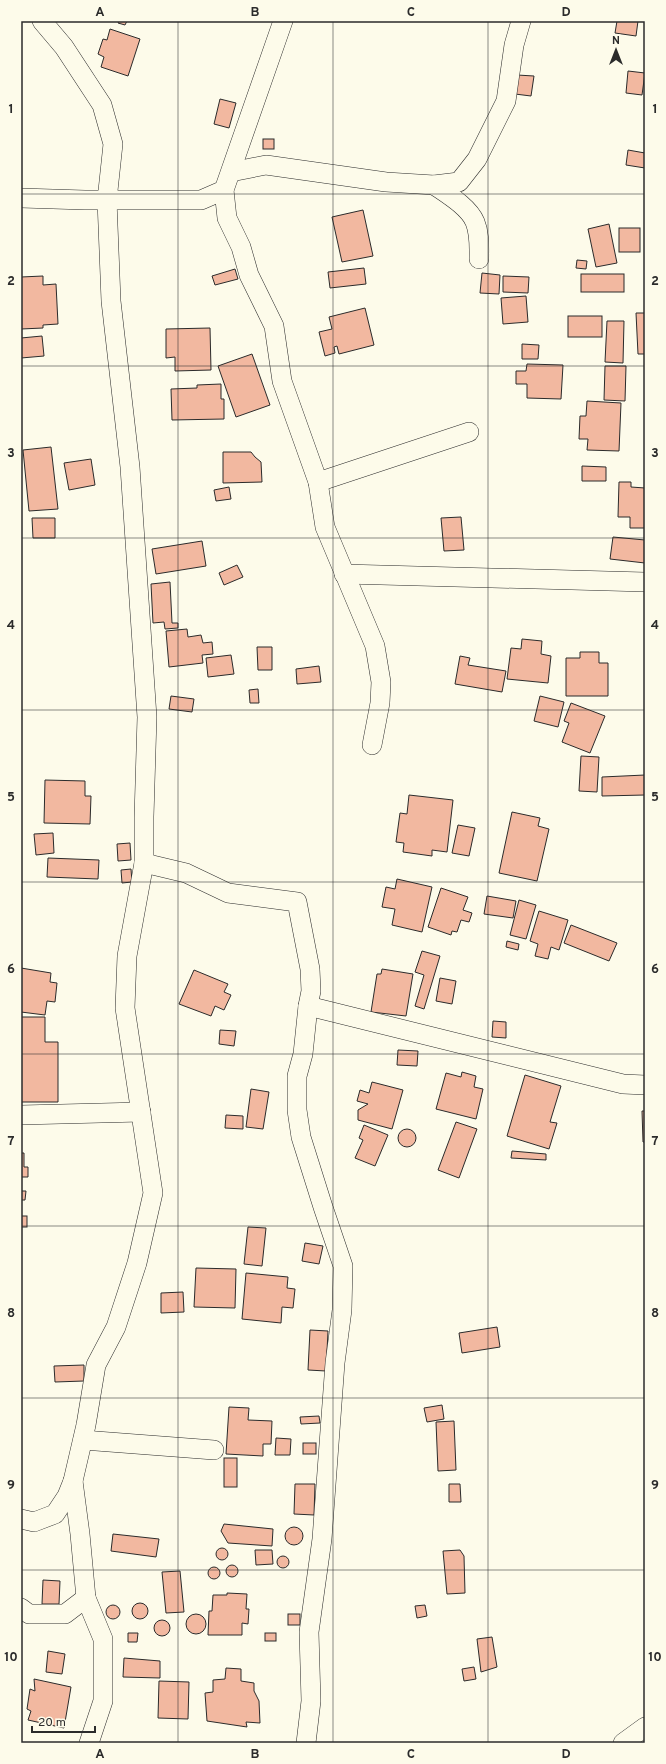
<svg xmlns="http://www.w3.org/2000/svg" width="666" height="1764" viewBox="0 0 666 1764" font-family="Overpass,sans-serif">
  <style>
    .building { fill: #f2b8a0; stroke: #2b2b2b }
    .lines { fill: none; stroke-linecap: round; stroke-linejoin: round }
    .minor-casing { stroke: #2b2b2b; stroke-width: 20 }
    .minor { stroke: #fdfbea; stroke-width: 19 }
    .grid { fill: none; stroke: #2b2b2b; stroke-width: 1; stroke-opacity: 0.55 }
    .neatline { fill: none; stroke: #2b2b2b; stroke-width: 1.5 }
    .grid-label { font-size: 13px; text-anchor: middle; font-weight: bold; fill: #2b2b2b }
  </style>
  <rect width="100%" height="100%" fill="#fdfbea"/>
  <g class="building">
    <polygon points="119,21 127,21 125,25 118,23"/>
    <polygon points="617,21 638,21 636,36 615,33"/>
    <polygon points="110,29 140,39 128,76 101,67 104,57 98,54 103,39 107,40"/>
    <polygon points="628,71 645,73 642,95 626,93"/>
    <polygon points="517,75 534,76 531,96 515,94"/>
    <polygon points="220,99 236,103 229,128 214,124"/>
    <rect x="263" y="139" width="11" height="10"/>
    <polygon points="628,150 645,153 645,150 645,168 626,165"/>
    <polygon points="363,210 373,256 342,262 332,217"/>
    <polygon points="609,224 617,263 596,267 588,229"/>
    <rect x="619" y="228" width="21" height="24"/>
    <polygon points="577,260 587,261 586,269 576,268"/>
    <polygon points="364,268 366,284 330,288 328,272"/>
    <polygon points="235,269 238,279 215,285 212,276"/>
    <polygon points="482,273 500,275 499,294 480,293"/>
    <rect x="581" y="274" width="43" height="18"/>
    <polygon points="43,276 43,285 56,284 58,324 43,325 43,328 21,329 21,277"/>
    <polygon points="503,276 529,277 528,293 503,292"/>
    <polygon points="526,296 528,322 503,324 501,298"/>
    <polygon points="365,308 374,345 339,354 337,346 334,347 335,353 325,356 319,332 332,329 329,317"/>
    <polygon points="636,313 645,313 645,354 638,354"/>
    <rect x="568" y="316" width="34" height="21"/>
    <polygon points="607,321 624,321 623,363 605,362"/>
    <polygon points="210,328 211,370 175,371 175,357 166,358 166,329"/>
    <polygon points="42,336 44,356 21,358 21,338"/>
    <polygon points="522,344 539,345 538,359 522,359"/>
    <polygon points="252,354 270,405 236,417 218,366"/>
    <polygon points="527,364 563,365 561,399 527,398 527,384 516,384 516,371 526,371"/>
    <polygon points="605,366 626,366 625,401 604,400"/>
    <polygon points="221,384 221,399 224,399 224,419 172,420 171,389 197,388 197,385"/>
    <polygon points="587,401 621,403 619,451 587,450 588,439 579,439 580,416 586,416"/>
    <polygon points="51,447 58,509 29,511 23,450"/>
    <polygon points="223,452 251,452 255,457 261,462 262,482 223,483"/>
    <polygon points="91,459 95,485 69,490 64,463"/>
    <polygon points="582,466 606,467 606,481 582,481"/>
    <polygon points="619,482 631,482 631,487 645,488 645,528 630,528 630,517 618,517"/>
    <polygon points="229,487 231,499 216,501 214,490"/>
    <polygon points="461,517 464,550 444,551 441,518"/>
    <polygon points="32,518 55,518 55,538 33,538"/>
    <polygon points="613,537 645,540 645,563 610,559"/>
    <polygon points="202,541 206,566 156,574 152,549"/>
    <polygon points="237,565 243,577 224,585 219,573"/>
    <polygon points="170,582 172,623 178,623 178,628 165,629 164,622 153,623 151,584"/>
    <polygon points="187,629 188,637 201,635 203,643 212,642 213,654 202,655 203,663 169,667 166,631"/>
    <polygon points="522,639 542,641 541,654 551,656 548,683 507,679 511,648 521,649"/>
    <polygon points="257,647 272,647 272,670 258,670"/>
    <polygon points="580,652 599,652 599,663 608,663 608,696 566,696 566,658 580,658"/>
    <polygon points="231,655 234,674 208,677 206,658"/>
    <polygon points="460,656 470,658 468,665 506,671 502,692 455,684"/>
    <polygon points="319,666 321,682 297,684 296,669"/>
    <polygon points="258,689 259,703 250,703 249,690"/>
    <polygon points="171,696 194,699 192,712 169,709"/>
    <polygon points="540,696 564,702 558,727 534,721"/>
    <polygon points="571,703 605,716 590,753 562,742 569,723 564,721"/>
    <polygon points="581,756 599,757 597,792 579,791"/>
    <polygon points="645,775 645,795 602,796 602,777"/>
    <polygon points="45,780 85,781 85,796 91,796 90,824 44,823"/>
    <polygon points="409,795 453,800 447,852 432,850 432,856 403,852 404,843 396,842 400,813 407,814"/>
    <polygon points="512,812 540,818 538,826 549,829 537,881 499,873"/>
    <polygon points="458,825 475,828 469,856 452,853"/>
    <polygon points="53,833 54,853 36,855 34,834"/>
    <polygon points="130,843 131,860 118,861 117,844"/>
    <polygon points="48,858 99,860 98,879 47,877"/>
    <polygon points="131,869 132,882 122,883 121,870"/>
    <polygon points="397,879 432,887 422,932 392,925 395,909 382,907 386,887 395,889"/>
    <polygon points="441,888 468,897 463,910 472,913 469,922 461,920 457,932 452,931 451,935 428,927"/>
    <polygon points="487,896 516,901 513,918 484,914"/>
    <polygon points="519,900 536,905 526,939 510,935"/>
    <polygon points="539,911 568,920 559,950 551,947 548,959 535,956 538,944 530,941"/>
    <polygon points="571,925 617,943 609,961 564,943"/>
    <polygon points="507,941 519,944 518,950 506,947"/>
    <polygon points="422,951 440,956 424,1009 415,1006 424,975 415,972"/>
    <polygon points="21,968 51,973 50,982 57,983 55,1002 47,1001 45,1015 21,1012"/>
    <polygon points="382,969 413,974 406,1016 371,1012 377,974 381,974"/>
    <polygon points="194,970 228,984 224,992 231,995 224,1010 215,1006 211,1016 179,1004"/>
    <polygon points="440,978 456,981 452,1004 436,1001"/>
    <polygon points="21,1017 45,1017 45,1042 58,1042 58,1102 21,1102"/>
    <polygon points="493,1021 506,1022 506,1038 492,1037"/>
    <polygon points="220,1030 236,1031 234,1046 219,1044"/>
    <polygon points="398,1050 418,1051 417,1066 397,1065"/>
    <polygon points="462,1072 476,1076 474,1087 483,1089 476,1119 436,1109 446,1073 461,1077"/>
    <polygon points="525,1075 561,1086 550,1122 557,1123 549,1149 507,1136"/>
    <polygon points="372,1082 403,1090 392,1129 358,1120 358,1110 368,1104 357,1101 360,1090 369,1093"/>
    <polygon points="251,1089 269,1092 263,1129 246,1127"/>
    <polygon points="642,1111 645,1111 645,1142 643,1142"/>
    <polygon points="226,1115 243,1116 243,1129 225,1128"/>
    <polygon points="456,1122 477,1129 459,1178 438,1170"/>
    <polygon points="364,1125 388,1135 375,1166 355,1158 363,1140 359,1138"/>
    <circle cx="407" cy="1138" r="9"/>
    <polygon points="512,1151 546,1154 546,1160 511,1158"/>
    <polygon points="21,1153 24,1153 24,1167 28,1167 28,1177 21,1177"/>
    <polygon points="21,1191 26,1191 25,1200 21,1200 21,1205"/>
    <rect x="21" y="1216" width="6" height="11"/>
    <polygon points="248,1227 266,1228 262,1266 244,1264"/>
    <polygon points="305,1243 323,1246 319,1264 302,1261"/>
    <polygon points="196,1268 236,1269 235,1308 194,1307"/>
    <polygon points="246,1273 288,1277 287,1288 295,1289 293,1308 282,1307 281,1323 242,1319"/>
    <polygon points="183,1292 184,1312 161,1313 161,1293"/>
    <polygon points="497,1327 500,1347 462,1353 459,1333"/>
    <polygon points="310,1330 328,1331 326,1371 308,1370"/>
    <polygon points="84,1365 84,1381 55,1382 54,1366"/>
    <polygon points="442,1405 444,1419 427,1422 424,1408"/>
    <polygon points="229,1407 249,1408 248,1420 272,1421 271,1444 263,1444 263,1456 226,1454"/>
    <polygon points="319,1416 320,1423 301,1424 300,1417"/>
    <polygon points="454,1421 456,1470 438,1471 436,1422"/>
    <polygon points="276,1438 291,1439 290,1455 275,1455"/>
    <rect x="303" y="1443" width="13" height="11"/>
    <rect x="224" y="1458" width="13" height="29"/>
    <polygon points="295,1484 315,1484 314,1515 294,1514"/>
    <polygon points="449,1484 460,1484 461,1502 449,1502"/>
    <polygon points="224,1524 273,1529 272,1546 228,1543 221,1531"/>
    <circle cx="294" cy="1536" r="9"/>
    <polygon points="113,1534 159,1539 156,1557 111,1551"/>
    <circle cx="222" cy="1554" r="6"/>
    <polygon points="255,1550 272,1550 273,1564 256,1565"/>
    <polygon points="460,1550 464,1556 465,1593 447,1594 443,1551"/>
    <circle cx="283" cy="1562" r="6"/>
    <circle cx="232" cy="1571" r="6"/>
    <circle cx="214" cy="1573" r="6"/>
    <polygon points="180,1571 184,1612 166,1613 162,1572"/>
    <polygon points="43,1580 60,1581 59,1604 42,1604"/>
    <polygon points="227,1593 247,1594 246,1609 249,1609 248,1624 242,1623 242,1635 208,1635 209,1611 212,1611 213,1595 227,1595"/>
    <circle cx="140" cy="1611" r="8"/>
    <circle cx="113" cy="1612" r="7"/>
    <polygon points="425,1605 427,1616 417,1618 415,1606"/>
    <rect x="288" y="1614" width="12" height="11"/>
    <circle cx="196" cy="1624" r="10"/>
    <circle cx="162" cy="1628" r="8"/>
    <polygon points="128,1633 138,1633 137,1642 128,1642"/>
    <rect x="265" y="1633" width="11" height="8"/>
    <polygon points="492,1637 497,1667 481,1672 477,1639"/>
    <polygon points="48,1651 65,1654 62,1674 46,1672"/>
    <polygon points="124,1658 160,1661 160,1678 123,1677"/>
    <polygon points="474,1667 476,1679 464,1681 462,1669"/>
    <polygon points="226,1668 241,1669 241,1681 254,1683 254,1691 259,1701 260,1723 246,1722 247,1727 207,1721 205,1693 213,1692 213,1680 225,1679"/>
    <polygon points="34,1679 71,1687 64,1728 28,1720 31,1711 27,1709 30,1689 35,1691"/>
    <polygon points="159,1681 189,1682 188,1719 158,1718"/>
  </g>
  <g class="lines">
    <g class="minor-casing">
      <g id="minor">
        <polyline points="42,21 64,47 102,105 113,144 107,200 111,301 130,467 147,717 144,817 144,863 186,873 228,893 297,902 310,969 311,991 308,1006 623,1084 645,1085"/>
        <polyline points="283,21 224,190 227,218 241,247 249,275 274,326 282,381 318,482 325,527 375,646 381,682 380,703 372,745"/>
        <polyline points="231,172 266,165 386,182 434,185 459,182 477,159 506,101 514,45 521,21"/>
        <path d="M434,185C447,194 469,207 475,222C480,234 479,247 479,259"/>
        <polyline points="21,198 85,200 201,200 224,190"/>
        <polyline points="318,482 469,432"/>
        <polyline points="344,574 645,582"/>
        <polyline points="21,1115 141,1112"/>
        <polyline points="83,1440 214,1450"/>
        <polyline points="21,1519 34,1522 55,1514 67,1496 73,1481"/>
        <polyline points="86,1598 103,1639 103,1701 89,1743"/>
        <polyline points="21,1608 29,1614 65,1614 86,1598 80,1534 73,1481 86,1425 96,1365 116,1327 137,1263 153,1193 125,1008 127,956 144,863"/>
        <polyline points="306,1743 311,1701 309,1632 322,1539 335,1363 342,1310 343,1266 323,1207 301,1137 297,1110 297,1076 303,1054 308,1006"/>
        <polyline points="623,1743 645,1727"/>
      </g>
    </g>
    <use href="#minor" class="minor"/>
  </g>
  <path class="grid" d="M178,21V1743M333,21V1743M488,21V1743M21,194H645M21,366H645M21,538H645M21,710H645M21,882H645M21,1054H645M21,1226H645M21,1398H645M21,1570H645"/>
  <rect width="666" height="1764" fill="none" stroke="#fdfbea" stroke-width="44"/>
  <g transform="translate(616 50)" stroke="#fdfbea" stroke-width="3" paint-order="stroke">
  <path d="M0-3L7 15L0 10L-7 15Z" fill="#2b2b2b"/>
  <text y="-6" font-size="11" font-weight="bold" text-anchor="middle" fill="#2b2b2b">N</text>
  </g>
  <path d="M32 1726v6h63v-6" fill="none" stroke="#2b2b2b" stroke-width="2"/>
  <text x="38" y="1726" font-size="12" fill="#2b2b2b" stroke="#fdfbea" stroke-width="3" paint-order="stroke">20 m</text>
  <rect x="22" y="22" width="622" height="1720" class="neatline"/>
  <g class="grid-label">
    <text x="100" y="16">A</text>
    <text x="255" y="16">B</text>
    <text x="411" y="16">C</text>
    <text x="566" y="16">D</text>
    <text x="11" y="113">1</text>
    <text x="655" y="113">1</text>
    <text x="11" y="285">2</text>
    <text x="655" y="285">2</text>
    <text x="11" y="457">3</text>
    <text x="655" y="457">3</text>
    <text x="11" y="629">4</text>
    <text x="655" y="629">4</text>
    <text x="11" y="801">5</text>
    <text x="655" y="801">5</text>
    <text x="11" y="973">6</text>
    <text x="655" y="973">6</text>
    <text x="11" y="1145">7</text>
    <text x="655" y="1145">7</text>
    <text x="11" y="1317">8</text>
    <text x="655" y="1317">8</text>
    <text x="11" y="1489">9</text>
    <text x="655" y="1489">9</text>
    <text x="11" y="1661">10</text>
    <text x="655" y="1661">10</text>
    <text x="100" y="1758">A</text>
    <text x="255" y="1758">B</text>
    <text x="411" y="1758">C</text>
    <text x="566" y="1758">D</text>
  </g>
</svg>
